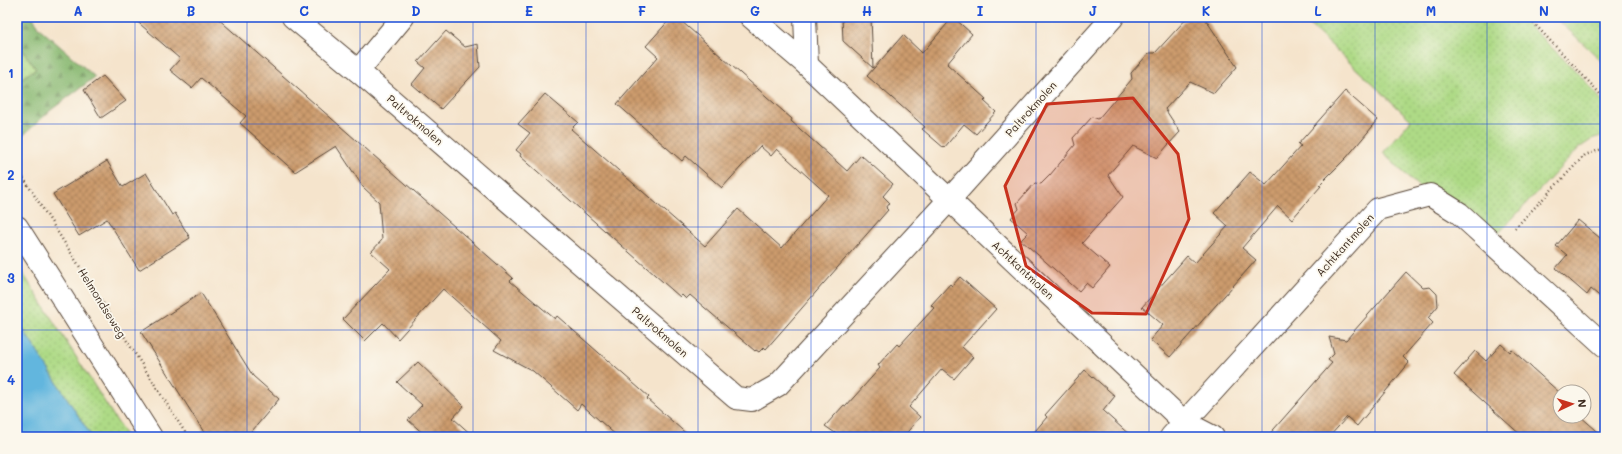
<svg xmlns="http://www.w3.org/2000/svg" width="1622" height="454" viewBox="0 0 1622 454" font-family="Mali,sans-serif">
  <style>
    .grass { fill: url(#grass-dots); stroke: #748252 }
    .forest { fill: url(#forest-firs); stroke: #627248 }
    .water { fill: #62b6de; stroke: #4e707e }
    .building { fill: url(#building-cross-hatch) }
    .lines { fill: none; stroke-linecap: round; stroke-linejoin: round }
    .minor-casing { stroke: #574638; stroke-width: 24 }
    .path { stroke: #574638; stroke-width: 2.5; stroke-dasharray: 1 3; stroke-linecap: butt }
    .minor { stroke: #fff; stroke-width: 22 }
    .marked { fill: #c8321e; fill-opacity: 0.2; stroke: #c8321e; stroke-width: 3; stroke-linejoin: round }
    .grid { fill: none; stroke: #1d4ed8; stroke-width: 1; stroke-opacity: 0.55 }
    .labels { text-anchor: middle; stroke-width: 3.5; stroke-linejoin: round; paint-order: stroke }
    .street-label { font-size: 11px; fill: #3b2a1e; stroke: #fbf7ec }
    .neatline { fill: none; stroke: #1d4ed8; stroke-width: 1.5 }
    .grid-label { font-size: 13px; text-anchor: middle; font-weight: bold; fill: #1d4ed8 }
  </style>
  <defs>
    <pattern id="grass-dots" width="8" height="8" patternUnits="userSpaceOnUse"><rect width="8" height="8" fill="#aeda86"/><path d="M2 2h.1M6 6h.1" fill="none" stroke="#97bb73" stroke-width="1.8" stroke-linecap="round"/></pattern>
    <pattern id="forest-firs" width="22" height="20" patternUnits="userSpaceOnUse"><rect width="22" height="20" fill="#8aba73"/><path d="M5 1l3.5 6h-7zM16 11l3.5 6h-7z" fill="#72975e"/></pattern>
    <pattern id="building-cross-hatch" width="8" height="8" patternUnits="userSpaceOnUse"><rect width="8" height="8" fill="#cc9b6d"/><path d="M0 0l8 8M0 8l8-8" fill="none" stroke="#a77f59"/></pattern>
  </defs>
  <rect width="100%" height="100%" fill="#fbf7ec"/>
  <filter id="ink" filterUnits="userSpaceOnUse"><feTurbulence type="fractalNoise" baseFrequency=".025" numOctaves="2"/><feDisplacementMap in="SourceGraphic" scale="8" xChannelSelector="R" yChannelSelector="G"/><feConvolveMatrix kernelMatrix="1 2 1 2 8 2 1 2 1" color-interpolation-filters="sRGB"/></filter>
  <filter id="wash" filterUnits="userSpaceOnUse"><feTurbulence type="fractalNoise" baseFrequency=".012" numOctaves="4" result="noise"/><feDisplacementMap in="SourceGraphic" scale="16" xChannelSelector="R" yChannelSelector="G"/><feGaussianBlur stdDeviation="0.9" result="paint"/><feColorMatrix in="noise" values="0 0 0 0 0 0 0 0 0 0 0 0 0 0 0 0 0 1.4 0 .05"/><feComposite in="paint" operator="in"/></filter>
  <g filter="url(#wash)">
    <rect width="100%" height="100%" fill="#f5e4cc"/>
    <g class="grass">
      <polygon points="1301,17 1520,17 1580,75 1605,104 1605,135 1594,138 1579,148 1494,238 1423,191 1383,153 1411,120"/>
      <polygon points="1555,17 1605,17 1605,64"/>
      <polygon points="17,42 36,69 17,81"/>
      <polygon points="17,264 127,437 92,437 17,320"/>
    </g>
    <polygon class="forest" points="17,17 33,17 38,27 95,77 51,110 17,141 17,81 36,69 17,42"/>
    <polygon class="water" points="17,320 92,437 17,437"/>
    <g id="blocks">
      <g class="building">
        <polygon points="132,17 216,17 513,278 510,281 555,319 557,316 649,397 647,399 690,437 618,437 581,404 577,410 533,371 494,350 501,341 443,289 398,339 383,323 365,341 343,319 390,269 371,252 382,240 379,202 363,187 336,146 295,172 240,123 246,116 201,78 192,88 170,70 180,59"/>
        <polygon points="672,17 678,22 680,20 792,119 791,121 847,171 861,155 893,184 883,196 890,203 886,208 888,210 766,349 764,347 759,352 756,350 755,351 690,295 686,299 682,295 680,297 520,156 521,154 516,150 530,133 518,124 545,94 578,122 571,129 705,246 738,209 782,248 828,195 777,149 771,156 760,146 722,188 686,156 682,161 617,104 658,57 646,46"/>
        <polygon points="842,17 871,17 873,68 843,41"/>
        <polygon points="953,17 972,34 947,64 986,99 984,101 996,112 976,134 964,124 944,148 922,129 925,127 867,76 903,35 922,53"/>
        <polygon points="1188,17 1204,17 1237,67 1214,93 1190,82 1165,109 1180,132 1168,145 1157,158 1133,146 1108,175 1123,197 1082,243 1110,267 1092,288 1086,283 1079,291 1021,240 1028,233 1011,218 1019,209 1017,203 1035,183 1041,184 1050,175 1075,145 1073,138 1092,117 1098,119 1132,79 1131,73 1149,53 1155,53"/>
        <polygon points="446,31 465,47 478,44 480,67 441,109 412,84 425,68 418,62"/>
        <polygon points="103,76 126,101 101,118 84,90"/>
        <polygon points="1345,91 1378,120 1347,157 1319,185 1321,186 1292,219 1278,206 1242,248 1256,260 1170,357 1150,340 1163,325 1142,307 1187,256 1195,263 1228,226 1214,213 1250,172 1266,185 1301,146 1298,144"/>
        <polygon points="107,161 123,187 146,173 172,215 175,213 190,238 139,270 107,219 79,236 53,194"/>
        <polygon points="1578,220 1605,242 1605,301 1591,289 1587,295 1556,268 1567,255 1556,246"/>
        <polygon points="1406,272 1423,288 1430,287 1437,294 1438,306 1428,318 1433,323 1403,357 1409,363 1357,426 1347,417 1329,437 1267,437 1332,363 1328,360 1334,354 1329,337 1346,340"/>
        <polygon points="960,277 996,309 962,347 973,357 954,379 942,369 909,407 920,417 903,437 841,437 825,426 844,405 846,406 880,368 878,365 897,344 899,346 934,308 931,305 950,284 952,286"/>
        <polygon points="201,293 253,376 279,399 247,437 207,437 141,332"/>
        <polygon points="1501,344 1510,352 1512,350 1560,393 1560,416 1580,416 1604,437 1523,437 1454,375 1475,351 1486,361"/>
        <polygon points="418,362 464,406 453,418 474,437 427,437 408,420 422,405 397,382"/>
        <polygon points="1085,370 1115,396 1103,411 1132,437 1030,437 1047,417 1045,415"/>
      </g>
    </g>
  </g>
  <g filter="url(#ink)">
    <use href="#blocks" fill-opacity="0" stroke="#574638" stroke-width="1"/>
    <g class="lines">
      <g class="minor-casing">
        <g id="minor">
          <polyline points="293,17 358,71 736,398 752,400 778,385 949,200 1113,17"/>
          <polyline points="751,17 807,65 1184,422 1213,437"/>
          <polyline points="805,17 807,65"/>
          <polyline points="358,71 403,17"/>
          <polyline points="17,227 151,437"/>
          <polyline points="1171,437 1378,209 1430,195 1459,213 1605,346"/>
        </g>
      </g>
      <g class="path">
        <polyline points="1528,17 1605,99"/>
        <polyline points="17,168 188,437"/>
        <polyline points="1515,228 1585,155 1605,148"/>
      </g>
      <use href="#minor" class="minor"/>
    </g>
  </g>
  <path class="marked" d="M1133,98L1178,154L1189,219L1146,314L1092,313L1026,266L1005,186L1047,104Z"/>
  <path class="grid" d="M135,17V437M247,17V437M360,17V437M473,17V437M586,17V437M698,17V437M811,17V437M924,17V437M1036,17V437M1149,17V437M1262,17V437M1375,17V437M1487,17V437M17,124H1605M17,227H1605M17,330H1605"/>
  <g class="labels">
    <g class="street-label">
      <text transform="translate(1031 109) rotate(-48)" y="4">Paltrokmolen</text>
      <text transform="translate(415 120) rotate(41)" y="4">Paltrokmolen</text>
      <text transform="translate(1345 245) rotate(-48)" y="4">Achtkantmolen</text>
      <text transform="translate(1023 270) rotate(43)" y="4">Achtkantmolen</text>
      <text transform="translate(102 303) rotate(58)" y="4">Helmondseweg</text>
      <text transform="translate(660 332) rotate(41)" y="4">Paltrokmolen</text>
    </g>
  </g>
  <rect width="1622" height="454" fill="none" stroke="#fbf7ec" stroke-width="44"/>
  <g transform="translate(1572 404) rotate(86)"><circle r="19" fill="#fbf7ec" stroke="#aea59a"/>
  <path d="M0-3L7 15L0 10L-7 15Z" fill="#c8321e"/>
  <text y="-6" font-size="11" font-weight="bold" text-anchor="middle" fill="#3b2a1e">N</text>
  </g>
  <rect x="22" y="22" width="1578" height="410" class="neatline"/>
  <g class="grid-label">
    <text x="78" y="16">A</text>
    <text x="191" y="16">B</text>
    <text x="304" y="16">C</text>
    <text x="416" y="16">D</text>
    <text x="529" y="16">E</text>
    <text x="642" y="16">F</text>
    <text x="755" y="16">G</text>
    <text x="867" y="16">H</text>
    <text x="980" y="16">I</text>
    <text x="1093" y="16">J</text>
    <text x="1206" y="16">K</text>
    <text x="1318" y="16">L</text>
    <text x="1431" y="16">M</text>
    <text x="1544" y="16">N</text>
    <text x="11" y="78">1</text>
    <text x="11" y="180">2</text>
    <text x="11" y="283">3</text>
    <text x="11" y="385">4</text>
  </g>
</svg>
